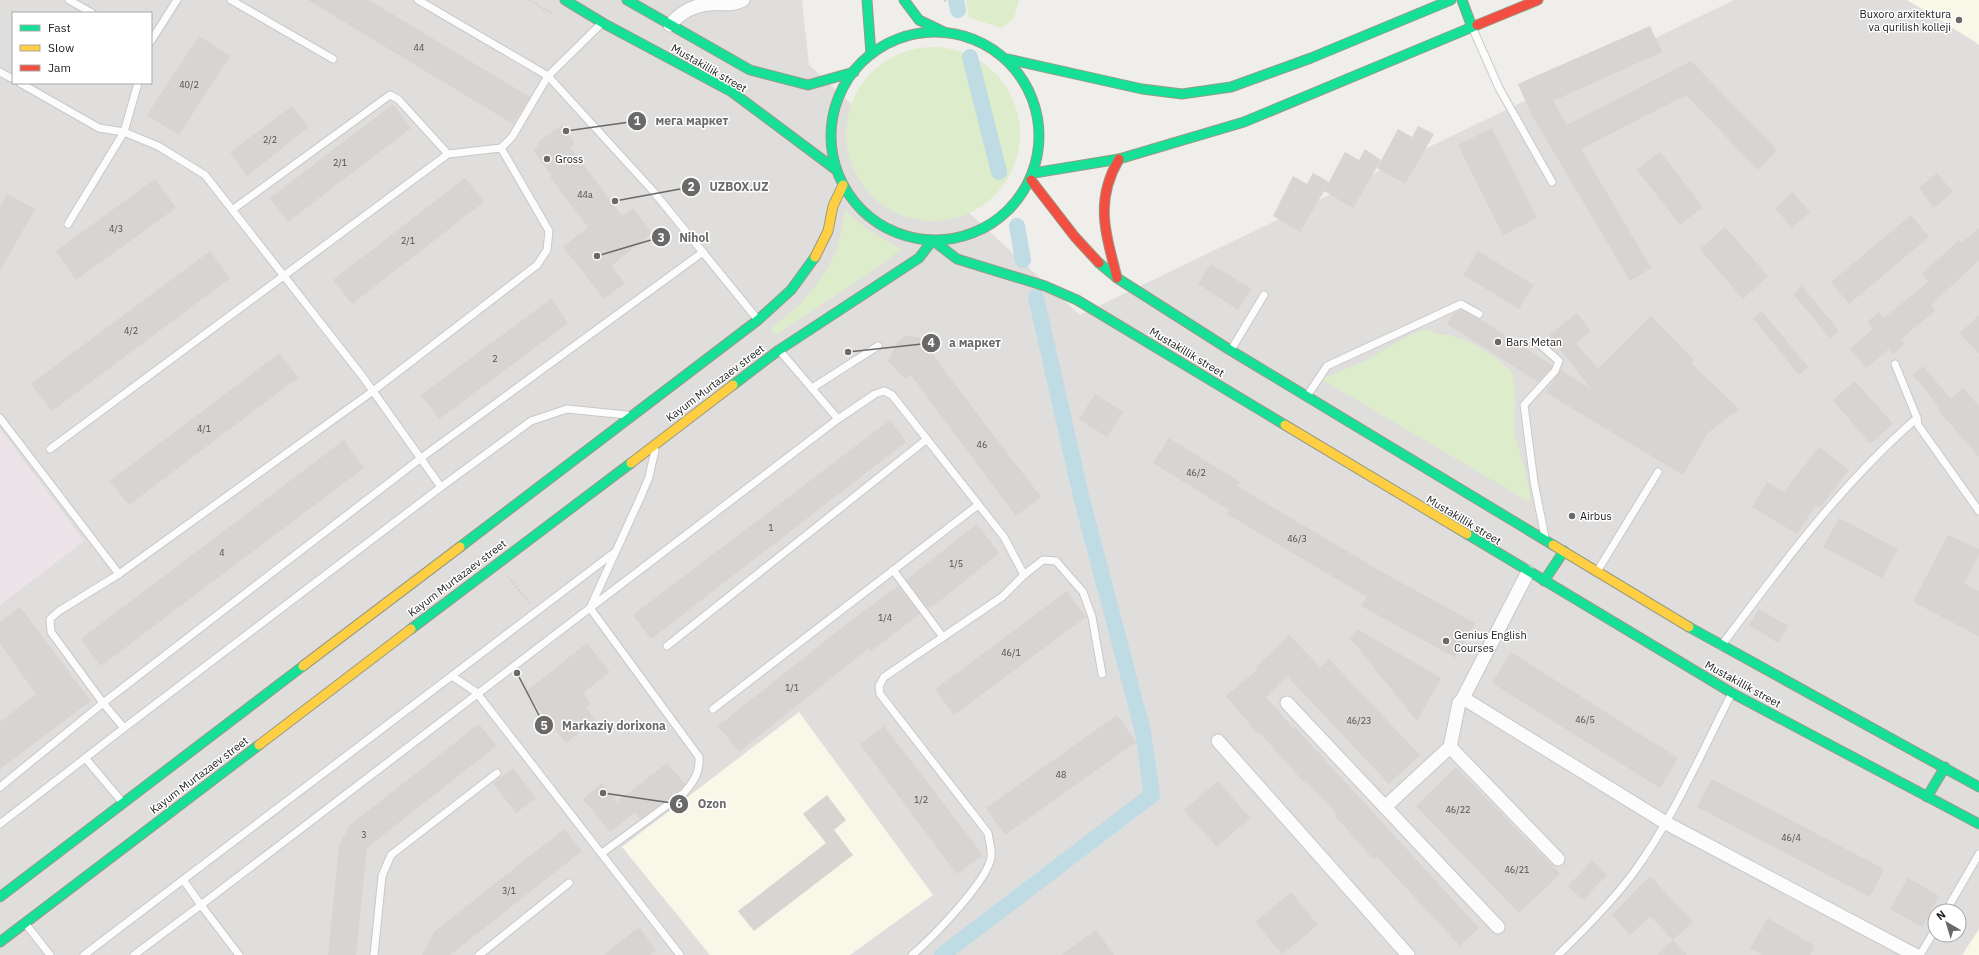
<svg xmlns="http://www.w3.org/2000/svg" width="1979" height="955" viewBox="0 0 1979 955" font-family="'IBM Plex Sans',sans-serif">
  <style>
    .residential { fill: #dfdedc; fill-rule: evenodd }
    .industrial { fill: #ede4e9 }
    .education { fill: #f8f7e8 }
    .grass { fill: #ddeccb }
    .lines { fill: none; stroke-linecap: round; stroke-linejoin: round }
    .canal { stroke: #bfdbe3; stroke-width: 16 }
    .building { fill: #d7d4d2 }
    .lane-casing { stroke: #c9c8c7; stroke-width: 9 }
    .street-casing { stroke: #c9c8c7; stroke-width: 15 }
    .fast-casing { stroke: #999a82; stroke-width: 11 }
    .slow-casing { stroke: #999a82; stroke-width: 11 }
    .jam-casing { stroke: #999a82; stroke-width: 11 }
    .path { stroke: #dccecd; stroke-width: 2.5; stroke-dasharray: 2 2; stroke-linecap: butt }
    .lane { stroke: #fdfcfc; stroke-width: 7 }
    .street { stroke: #fdfcfc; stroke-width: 13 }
    .fast { stroke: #16e098; stroke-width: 9 }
    .slow { stroke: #ffcf43; stroke-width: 9 }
    .jam { stroke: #f24e42; stroke-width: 9 }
    .poi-dot { fill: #6a6968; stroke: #fff; stroke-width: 1.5 }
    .labels { text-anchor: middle; stroke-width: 3; stroke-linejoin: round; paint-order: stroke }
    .number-label { font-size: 9px; fill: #4f4e4e }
    .poi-label { font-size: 11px; fill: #222; stroke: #fff; text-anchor: start }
    .street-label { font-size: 11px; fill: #222; stroke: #fff }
    .leader { fill: none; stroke: #6a6968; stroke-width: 1.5 }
    .callout-dot { fill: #6a6968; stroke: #fff; stroke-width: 1.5 }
    .mark-label { font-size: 12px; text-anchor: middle; font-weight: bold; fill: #fff }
    .callout-label { font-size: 12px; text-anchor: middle; font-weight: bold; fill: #6a6968; stroke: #fff; stroke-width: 3; stroke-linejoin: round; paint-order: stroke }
  </style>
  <rect width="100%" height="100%" fill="#f0eeeb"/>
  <path class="residential" d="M0,0H802L809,65L1080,315L1734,0H1979V955H0ZM13,13H151V83H13ZM1935,911H1959V935H1935Z"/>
  <polygon class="industrial" points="0,429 84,541 0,605"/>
  <g class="education">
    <polygon points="1907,0 1979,0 1979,45 1972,40"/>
    <polygon points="799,712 933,895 850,955 710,955 622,847"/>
    <polygon points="1979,929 1979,955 1962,955"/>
  </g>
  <g class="grass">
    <polygon points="966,0 1019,0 1014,18 1002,28 969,18"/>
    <circle cx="933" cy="134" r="87"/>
    <path d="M845,209C863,229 879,236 902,249L852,285L775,335L771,329C799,307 828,278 839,242C842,231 843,220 845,209Z"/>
    <polygon points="1426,329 1438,334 1448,335 1468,341 1494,357 1511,371 1515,386 1514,432 1526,474 1531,503 1321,379 1365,361 1410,335"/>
  </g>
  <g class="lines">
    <g class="canal">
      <polyline points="956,0 958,10"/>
      <polyline points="970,57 999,172"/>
      <polyline points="1017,226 1023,260"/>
      <polyline points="942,955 1152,795 1143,732 1081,496 1036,297"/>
    </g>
  </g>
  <g class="building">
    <polygon points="308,0 369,0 530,97 513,124"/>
    <polygon points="1650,26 1662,52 1553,101 1567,125 1691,61 1777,150 1758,170 1686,95 1581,149 1651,268 1630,281 1530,112 1518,84"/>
    <polygon points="199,36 230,56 179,135 147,115"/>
    <polygon points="393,104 411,128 288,222 270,198"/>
    <polygon points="292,106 309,127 247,176 230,152"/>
    <polygon points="562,125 575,143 570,147 622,216 633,208 652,233 611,266 625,283 604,299 563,247 588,227 550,177 552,176 533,150 538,146 537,143"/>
    <polygon points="1418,126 1434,134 1405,184 1377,168 1398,129 1412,137"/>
    <polygon points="1492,128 1537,218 1503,235 1458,145"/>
    <polygon points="1365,149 1381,160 1353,208 1324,191 1300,232 1273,216 1293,176 1307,184 1313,173 1329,182 1345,152 1359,160"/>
    <polygon points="1660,152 1703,207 1680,225 1637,170"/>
    <polygon points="1937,173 1953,192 1934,208 1919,188"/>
    <polygon points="465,178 484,202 352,304 333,280"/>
    <polygon points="155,179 176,208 76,280 56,251"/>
    <polygon points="1793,192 1810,212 1792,228 1775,208"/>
    <polygon points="7,194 35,209 0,271 0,207"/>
    <polygon points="1911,215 1929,237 1849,304 1831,282"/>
    <polygon points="1725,227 1768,276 1743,299 1700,249"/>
    <polygon points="1979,228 1979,260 1931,305 1935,311 1901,339 1905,344 1893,354 1889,349 1866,368 1850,349 1873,329 1867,322 1879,312 1884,318 1929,281 1922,274 1959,240 1961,243"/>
    <polygon points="210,251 230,278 52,411 31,384"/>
    <polygon points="1478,251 1534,285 1519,309 1463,275"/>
    <polygon points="1211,264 1251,289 1238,310 1198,284"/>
    <polygon points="1802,286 1839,331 1830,338 1793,294"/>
    <polygon points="551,299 568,323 439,419 421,395"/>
    <polygon points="1461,310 1480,319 1552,365 1551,368 1538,382 1447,324 1454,313"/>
    <polygon points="1762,311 1808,367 1799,375 1753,318"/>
    <polygon points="1577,313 1591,331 1576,343 1598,369 1651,316 1694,360 1691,363 1739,409 1708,433 1683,475 1545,392 1561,370 1592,390 1549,335"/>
    <polygon points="1979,315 1979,354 1960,333"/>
    <polygon points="907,335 924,339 940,365 1041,497 1016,516 911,375 905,379 888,361 897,342"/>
    <polygon points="279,353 298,378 129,505 110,481"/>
    <polygon points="1923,366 1951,399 1963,388 1979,406 1979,457 1938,410 1940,408 1913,375"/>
    <polygon points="1855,381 1893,424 1870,444 1833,400"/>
    <polygon points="1095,394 1123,412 1107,437 1079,419"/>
    <polygon points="890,420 906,442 651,639 633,615"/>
    <polygon points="1169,438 1240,482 1237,486 1367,563 1367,564 1475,623 1456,658 1361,606 1367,597 1227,514 1229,510 1153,463"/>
    <polygon points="344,440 364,468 101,666 81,639"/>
    <polygon points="1819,447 1849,470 1820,508 1816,505 1797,534 1752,507 1767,482 1784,492"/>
    <polygon points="1839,518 1898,549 1882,578 1823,547"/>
    <polygon points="977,524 999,553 935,605 934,604 928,608 906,580"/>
    <polygon points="1948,535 1979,549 1979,555 1964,583 1979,591 1979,636 1913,602"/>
    <polygon points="898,586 920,614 871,651 869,648 739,752 718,726 845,625"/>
    <polygon points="1067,591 1086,617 954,715 935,689"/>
    <polygon points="20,607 91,701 0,769 0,722 36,694 0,644 0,622"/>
    <polygon points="1759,609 1788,626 1778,643 1749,625"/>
    <polygon points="1357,629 1441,678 1417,721 1350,638"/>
    <polygon points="1289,635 1320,667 1329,659 1420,755 1389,784 1287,676 1266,697 1293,728 1295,727 1479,928 1460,946 1377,857 1374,860 1335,816 1337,814 1305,780 1303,781 1259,732 1257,733 1226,696 1258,669 1256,667"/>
    <polygon points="587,643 610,672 583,693 591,704 586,708 596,720 566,743 525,692"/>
    <polygon points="1511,652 1678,758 1660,788 1492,683"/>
    <polygon points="1117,715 1136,742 1005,835 986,808"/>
    <polygon points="479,724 496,746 367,848 356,955 328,955 339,845 350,825"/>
    <polygon points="884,726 983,855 957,874 860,744"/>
    <polygon points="667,763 685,784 681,789 640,819 635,812 610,832 583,799 602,783 617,802"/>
    <polygon points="1456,767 1560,874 1519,913 1416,806"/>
    <polygon points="513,768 536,798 516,813 493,783"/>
    <polygon points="1712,779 1884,869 1870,897 1697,807"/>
    <polygon points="1218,781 1250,818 1217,847 1184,810"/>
    <polygon points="827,795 846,820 834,830 853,855 754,931 738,911 826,843 803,814"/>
    <polygon points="564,829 582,851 450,955 422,955 435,931"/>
    <polygon points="1592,861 1607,875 1583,900 1568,886"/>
    <polygon points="1650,876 1693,922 1673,940 1650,916 1630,935 1612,915"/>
    <polygon points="1908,878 1939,896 1922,927 1890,909"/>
    <polygon points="1291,892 1318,925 1282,954 1255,922"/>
    <polygon points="1768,918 1815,946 1810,955 1762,955 1750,948"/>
    <polygon points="639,927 656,950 649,955 604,955"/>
    <polygon points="1096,930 1114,955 1061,955"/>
    <polygon points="1673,940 1687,955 1657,955"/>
  </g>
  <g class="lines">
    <g class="lane-casing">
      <g id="lane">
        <polyline points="69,0 92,13"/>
        <polyline points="231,0 333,59"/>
        <polyline points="418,0 548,76 653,191 758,320"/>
        <polyline points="1473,29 1499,88 1552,182"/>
        <polyline points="151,41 177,0"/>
        <polyline points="0,72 13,79"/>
        <polyline points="20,83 99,128 124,132 158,146 205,175 363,377 441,487"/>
        <polyline points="232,210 390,95 398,99 448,154 501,148 512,137 548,76 601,24"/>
        <polyline points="68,224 124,132 138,83"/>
        <polyline points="1536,341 1559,361 1555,371 1524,405 1534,482 1545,537"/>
        <polyline points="1231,350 1264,295"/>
        <polyline points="1895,364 1917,418 1918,425 1979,511"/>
        <polyline points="812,388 878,346"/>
        <polyline points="1307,396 1327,366 1461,304 1479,314"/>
        <polyline points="0,418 119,574"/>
        <path d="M838,419L875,394L884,391L892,395L1004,537L1024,575L1002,597L884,677L879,686L880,694L988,833C989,840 992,850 991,857C988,881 931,939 912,955"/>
        <polyline points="50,449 448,154"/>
        <polyline points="893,570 943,637"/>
        <polyline points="1598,570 1658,472"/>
        <polyline points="1024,575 1043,560 1056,561 1083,592 1092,617 1102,674"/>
        <polyline points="667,646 927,439"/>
        <path d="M1721,646C1781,566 1841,484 1917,418"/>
        <polyline points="452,676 476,692 680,955"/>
        <polyline points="713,709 978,505"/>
        <polyline points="124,728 103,703 51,632 50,619 59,611 119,574 373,391 537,265 547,250 549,231 501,148"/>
        <polyline points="86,759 123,803"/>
        <polyline points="0,787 103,703 421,458 703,252"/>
        <polyline points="0,824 124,728 441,487 531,421 567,409 627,415"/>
        <path d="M602,853L684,793C694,781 700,773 699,757L590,608L838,419L780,351"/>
        <polyline points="184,881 201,905 590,608 642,494 649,477 655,450"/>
        <polyline points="1946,911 1979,854"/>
        <polyline points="25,923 50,955"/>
        <polyline points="84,955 615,552"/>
        <polyline points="134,955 201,905 239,955"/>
        <polyline points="374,955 382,876 391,855 497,773"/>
        <polyline points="479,955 569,883"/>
        <path d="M1558,955C1585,929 1612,902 1634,872C1674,817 1701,753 1732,693"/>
        <polyline points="1920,955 1935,930"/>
      </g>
    </g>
    <g class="street-casing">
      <g id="street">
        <path d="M670,25C680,13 693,5 710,4C724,2 728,7 743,0"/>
        <polyline points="1528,572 1463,698 1666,823 1915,955"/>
        <polyline points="1287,703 1498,927"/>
        <polyline points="1218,741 1408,955"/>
        <polyline points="1450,747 1558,859"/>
        <polyline points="1385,807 1450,747 1459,703 1463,698"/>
      </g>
    </g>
    <g class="fast-casing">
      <g id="fast">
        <polyline points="565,0 603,23 732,92 835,169"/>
        <polyline points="627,0 750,70 808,85 854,72"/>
        <polyline points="867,0 871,54"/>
        <polyline points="904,0 919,20 944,32"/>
        <polyline points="1462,0 1472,27"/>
        <circle cx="935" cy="136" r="104"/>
        <polyline points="1008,59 1142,89 1182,94 1231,87 1311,58 1451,0"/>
        <polyline points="1034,173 1119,159 1244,122 1477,25"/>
        <polyline points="935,242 957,259 1045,286 1077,300 1285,425"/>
        <polyline points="1099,263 1117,278 1230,350 1553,545"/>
        <polyline points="733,385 779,350 919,258 932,241"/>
        <polyline points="1467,534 1732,693 1979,824"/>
        <polyline points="460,547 758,320 791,290 815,257"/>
        <polyline points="1544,581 1564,551"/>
        <polyline points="1689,627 1979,787"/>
        <polyline points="411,629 631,463"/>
        <polyline points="1927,797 1945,767"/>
        <polyline points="0,897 303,666"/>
        <polyline points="0,942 259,745"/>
      </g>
    </g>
    <g class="slow-casing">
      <g id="slow">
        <polyline points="815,257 828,231 833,206 843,185"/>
        <polyline points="1285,425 1467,534"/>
        <polyline points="631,463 733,385"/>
        <polyline points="1553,545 1689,627"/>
        <polyline points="303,666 460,547"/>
        <polyline points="259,745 411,629"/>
      </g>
    </g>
    <g class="jam-casing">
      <g id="jam">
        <polyline points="1477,25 1538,0"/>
        <polyline points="1031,180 1075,237 1099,263"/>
        <path d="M1117,278C1106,233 1094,202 1119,159"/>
      </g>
    </g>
    <g class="path">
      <polyline points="529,0 553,14"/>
      <polyline points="945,0 945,2"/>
      <polyline points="508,577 530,604"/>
    </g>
    <use href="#lane" class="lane"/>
    <use href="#street" class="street"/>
    <use href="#fast" class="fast"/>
    <use href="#slow" class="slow"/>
    <use href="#jam" class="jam"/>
  </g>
  <g class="poi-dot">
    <circle cx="1959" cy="20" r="4"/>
    <circle cx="547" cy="159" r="4"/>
    <circle cx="1498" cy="342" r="4"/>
    <circle cx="1572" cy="516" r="4"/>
    <circle cx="1446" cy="641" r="4"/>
  </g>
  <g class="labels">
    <g class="number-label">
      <text x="419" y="51">44</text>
      <text x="189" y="88">40/2</text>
      <text x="270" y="143">2/2</text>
      <text x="340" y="166">2/1</text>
      <text x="585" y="198">44a</text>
      <text x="116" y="232">4/3</text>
      <text x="408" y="244">2/1</text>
      <text x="131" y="334">4/2</text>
      <text x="495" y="362">2</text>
      <text x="204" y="432">4/1</text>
      <text x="982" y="448">46</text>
      <text x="1196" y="476">46/2</text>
      <text x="771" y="531">1</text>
      <text x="1297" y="542">46/3</text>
      <text x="222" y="556">4</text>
      <text x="956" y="567">1/5</text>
      <text x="885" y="621">1/4</text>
      <text x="1011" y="656">46/1</text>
      <text x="792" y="691">1/1</text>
      <text x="1585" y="723">46/5</text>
      <text x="1359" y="724">46/23</text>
      <text x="1061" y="778">48</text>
      <text x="921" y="803">1/2</text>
      <text x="1458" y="813">46/22</text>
      <text x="364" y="838">3</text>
      <text x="1791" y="841">46/4</text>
      <text x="1517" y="873">46/21</text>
      <text x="509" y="894">3/1</text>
    </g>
    <g class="poi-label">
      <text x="1951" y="18" text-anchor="end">Buxoro arxitektura<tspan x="1951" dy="13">va qurilish kolleji</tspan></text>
      <text x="555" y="163">Gross</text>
      <text x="1506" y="346">Bars Metan</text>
      <text x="1580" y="520">Airbus</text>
      <text x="1454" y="639">Genius English<tspan x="1454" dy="13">Courses</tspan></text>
    </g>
    <g class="street-label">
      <text transform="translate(709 68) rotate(30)" y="4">Mustakillik street</text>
      <text transform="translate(1187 352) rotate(31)" y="4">Mustakillik street</text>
      <text transform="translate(715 383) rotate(-37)" y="4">Kayum Murtazaev street</text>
      <text transform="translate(1464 520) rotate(31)" y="4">Mustakillik street</text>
      <text transform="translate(457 578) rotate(-37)" y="4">Kayum Murtazaev street</text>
      <text transform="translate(1743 684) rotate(29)" y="4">Mustakillik street</text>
      <text transform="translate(199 775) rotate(-37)" y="4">Kayum Murtazaev street</text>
    </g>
  </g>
  <path class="leader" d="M566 131L637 121M615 201L691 187M597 256L661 237M848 352L931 343M517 673L544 725M603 793L679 804"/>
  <g class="callout-dot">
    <circle cx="566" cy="131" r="4"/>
    <circle cx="615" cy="201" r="4"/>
    <circle cx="597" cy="256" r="4"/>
    <circle cx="848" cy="352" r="4"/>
    <circle cx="517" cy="673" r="4"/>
    <circle cx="603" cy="793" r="4"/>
    <circle cx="637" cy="121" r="10"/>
    <circle cx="691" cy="187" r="10"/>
    <circle cx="661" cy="237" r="10"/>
    <circle cx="931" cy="343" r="10"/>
    <circle cx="544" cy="725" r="10"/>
    <circle cx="679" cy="804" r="10"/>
  </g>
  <g class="mark-label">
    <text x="637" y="125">1</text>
    <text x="691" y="191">2</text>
    <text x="661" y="242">3</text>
    <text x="931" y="347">4</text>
    <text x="544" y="730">5</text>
    <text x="679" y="808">6</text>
  </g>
  <g class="callout-label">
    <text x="692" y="125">мега маркет</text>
    <text x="739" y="191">UZBOX.UZ</text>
    <text x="694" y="242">Nihol</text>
    <text x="975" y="347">а маркет</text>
    <text x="614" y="730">Markaziy dorixona</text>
    <text x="712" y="808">Ozon</text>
  </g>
  <rect x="12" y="12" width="140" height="72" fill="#ffffff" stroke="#a7a7a7"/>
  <rect x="20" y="25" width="20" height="6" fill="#16e098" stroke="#a7a7a7"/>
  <text x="48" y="32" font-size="12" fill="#222222">Fast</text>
  <rect x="20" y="45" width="20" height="6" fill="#ffcf43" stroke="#a7a7a7"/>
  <text x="48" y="52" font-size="12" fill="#222222">Slow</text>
  <rect x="20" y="65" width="20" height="6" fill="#f24e42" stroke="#a7a7a7"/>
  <text x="48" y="72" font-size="12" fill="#222222">Jam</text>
  <g transform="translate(1947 923) rotate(322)"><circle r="19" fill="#ffffff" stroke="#a7a7a7"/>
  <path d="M0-3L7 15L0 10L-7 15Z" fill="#6a6968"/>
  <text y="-6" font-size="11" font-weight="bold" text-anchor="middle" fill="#222222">N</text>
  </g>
</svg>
